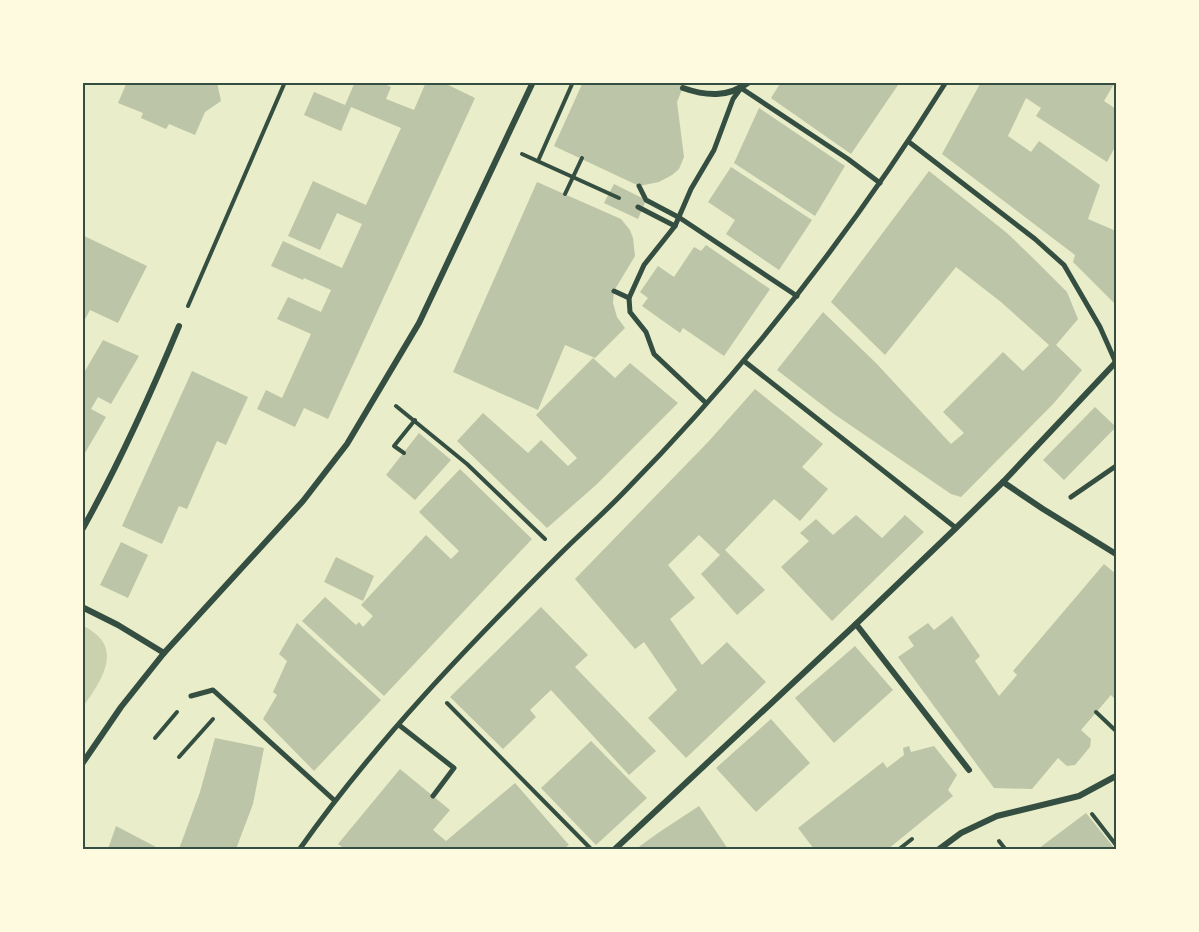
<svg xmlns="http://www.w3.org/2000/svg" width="1199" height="932" viewBox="0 0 1199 932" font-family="Ubuntu,sans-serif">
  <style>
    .green { fill: #cad2ad }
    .building { fill: #bcc5a7 }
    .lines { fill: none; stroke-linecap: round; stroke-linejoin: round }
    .path { stroke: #344e41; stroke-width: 4 }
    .pedestrian { stroke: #344e41; stroke-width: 5 }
    .minor { stroke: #344e41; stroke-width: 6 }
    .neatline { fill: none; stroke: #344e41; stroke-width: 2 }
  </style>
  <rect width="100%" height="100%" fill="#e9edc9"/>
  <path class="green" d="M83,626C89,628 93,632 98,636C120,657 96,688 83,707Z"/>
  <g class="building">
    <polygon points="127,82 217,82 221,101 205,112 195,135 169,124 166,129 141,118 143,113 118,103"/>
    <polygon points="355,82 381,82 391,87 386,99 414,110 426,82 442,82 475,98 328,419 304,408 295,427 257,409 266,390 282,398 311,334 277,319 288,297 321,312 331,290 304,278 303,280 271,266 283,241 342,268 362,224 337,213 320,250 288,236 313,181 366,205 401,128 351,107 341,131 304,115 314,92 345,105"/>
    <polygon points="583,82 685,82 677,102 684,157 679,169 672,175 659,182 639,186 554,146"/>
    <polygon points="781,82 900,82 851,154 771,98"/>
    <polygon points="981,82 1116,82 1116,86 1114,84 1104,101 1116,109 1116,145 1107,162 1036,116 1041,108 1026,98 1008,136 1031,152 1039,141 1100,185 1088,219 1116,231 1116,305 1073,262 1075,255 942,154"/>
    <polygon points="759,108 845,166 815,216 734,163"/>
    <polygon points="731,167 812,220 779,270 726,234 735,220 708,202"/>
    <polygon points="929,171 1007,233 1036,261 1067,292 1078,319 1056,345 1082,370 1054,403 961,497 951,494 834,414 777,370 823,312 876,363 951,444 964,433 943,412 1003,352 1023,371 1049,345 1001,302 956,267 885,355 831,302"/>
    <polygon points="537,182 621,219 630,230 633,238 635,256 614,291 613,303 617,317 625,328 595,358 565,345 538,410 453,372"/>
    <polygon points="614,184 646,200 638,219 604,203"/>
    <polygon points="82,235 147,266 118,323 90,310 82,325"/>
    <polygon points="706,245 770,289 724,356 683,328 680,333 642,306 648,298 640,292 658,266 674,277 694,247 701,251"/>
    <polygon points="103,340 139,356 111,404 98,397 91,409 106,417 82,458 82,376"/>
    <polygon points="593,358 615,378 630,363 678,403 596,485 547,528 457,441 483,413 528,453 541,440 568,466 577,458 536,415"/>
    <polygon points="192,371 248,397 226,445 217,441 187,509 179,506 162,544 122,526"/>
    <polygon points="755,389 823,444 802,467 828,489 800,521 774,499 725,550 765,590 737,615 701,574 720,555 699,535 668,565 695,598 670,619 702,665 727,642 766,682 686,758 648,718 677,690 644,642 635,649 575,579 709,441"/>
    <polygon points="1095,407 1116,427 1064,480 1043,460"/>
    <polygon points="419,433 451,460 415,500 386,475"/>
    <polygon points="460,469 532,539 384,696 302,621 325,597 356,625 359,622 363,627 373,616 361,605 426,535 451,559 459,551 419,512"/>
    <polygon points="856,515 882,538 905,515 924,532 832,621 781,567 809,541 800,533 816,519 833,535"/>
    <polygon points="121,542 148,555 128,598 100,585"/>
    <polygon points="336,557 374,576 363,601 324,582"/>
    <polygon points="1104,564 1116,574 1116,700 1111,695 1081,730 1091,739 1090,747 1075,765 1067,766 1058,758 1032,789 994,788 898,657 914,646 908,637 928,623 934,630 952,616 980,656 975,661 999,696 1017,675 1013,671"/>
    <polygon points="541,607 588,655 575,667 656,751 629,775 551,690 530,710 536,717 503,749 450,697"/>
    <polygon points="297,623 381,700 314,771 263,719 277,695 273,692 287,661 279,654"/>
    <polygon points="855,646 893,690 834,743 795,698"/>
    <polygon points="771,719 810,763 756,812 716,768"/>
    <polygon points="215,738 264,748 253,804 236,849 179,849 200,792"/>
    <polygon points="591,741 647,798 596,845 541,788"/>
    <polygon points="909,746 911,752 934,746 957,775 948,790 953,796 888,849 814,849 798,828 883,762 887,768 904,755 903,748"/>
    <polygon points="400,769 450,810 433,830 446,841 515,783 569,845 563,849 345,849 338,844"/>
    <polygon points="699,806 728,849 636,849 658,833"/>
    <polygon points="1086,813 1115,849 1038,849"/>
    <polygon points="116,826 156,847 155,849 108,849"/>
  </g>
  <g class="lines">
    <g class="path">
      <polyline points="522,154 619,198"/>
      <polyline points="538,161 573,82"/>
      <polyline points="565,194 582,158"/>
      <polyline points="188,306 285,82"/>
      <polyline points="396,406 467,464 545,539"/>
      <polyline points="404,453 394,446 415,420"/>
      <polyline points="447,703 591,849"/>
      <polyline points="1096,712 1116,731"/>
      <polyline points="155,738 177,712"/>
      <polyline points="179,757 213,719"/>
      <polyline points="1092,814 1116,845"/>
      <polyline points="999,841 1006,850"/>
      <polyline points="898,850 912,839"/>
    </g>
    <g class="pedestrian">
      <polyline points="909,142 1035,239 1064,265 1100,327 1116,363"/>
      <polyline points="639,186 646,200 680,218 797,296"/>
      <polyline points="638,207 675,226"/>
      <polyline points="614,291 629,298"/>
      <polyline points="744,361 956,528"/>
      <polyline points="706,403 654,354 646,332 630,312 629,298 644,265 675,226 691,189 714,150 733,99 741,88 848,159 880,183"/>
      <polyline points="1071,497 1116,466"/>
      <polyline points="191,696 213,690 334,800"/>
      <polyline points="399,725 454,768 433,796"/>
      <path d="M299,850C375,742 467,647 560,554C581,533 604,513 625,491C747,367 854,229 946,82"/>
    </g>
    <g class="minor">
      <path d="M683,88C706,96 728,98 749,82"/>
      <polyline points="1003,482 1043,509 1116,554"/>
      <path d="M82,530C119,464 150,396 179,326"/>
      <polyline points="82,607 118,625 164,653"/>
      <polyline points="856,624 969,770"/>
      <polyline points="82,764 121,707 164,653 303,501 347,444 419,323 533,82"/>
      <polyline points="614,850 856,624 956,528 1003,482 1116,362"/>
      <polyline points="938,850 961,833 997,816 1079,796 1116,776"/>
    </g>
  </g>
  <rect width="1199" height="932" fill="none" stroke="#fefae0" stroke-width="168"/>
  <rect x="84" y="84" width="1031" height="764" class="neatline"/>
</svg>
